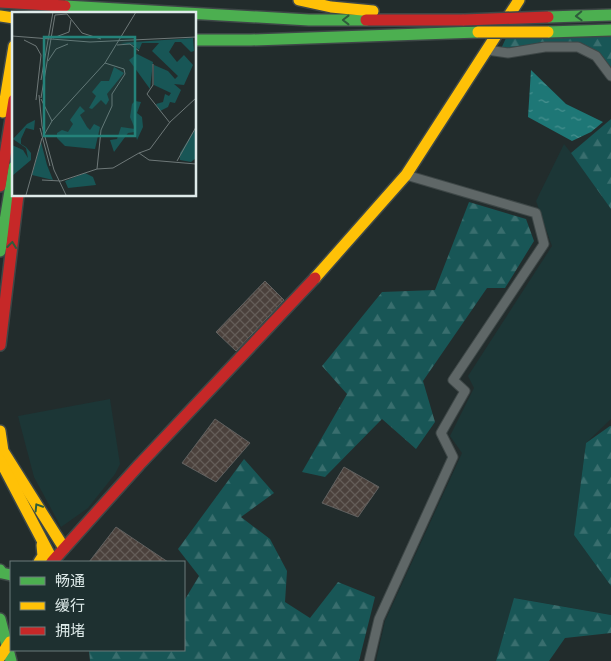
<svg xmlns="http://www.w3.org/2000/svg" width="611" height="661" viewBox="0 0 611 661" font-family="'Space Grotesk','Noto Sans SC',sans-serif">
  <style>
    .built { fill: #1c3636 }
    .forest { fill: url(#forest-firs) }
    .water { fill: url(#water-ripples) }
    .building { fill: url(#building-cross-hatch); stroke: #616160 }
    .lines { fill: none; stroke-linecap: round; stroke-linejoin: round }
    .street-casing { stroke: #3e4747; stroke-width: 11 }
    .fast-casing { stroke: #3e4747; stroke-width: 14 }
    .slow-casing { stroke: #3e4747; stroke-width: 14 }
    .jam-casing { stroke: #3e4747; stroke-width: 14 }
    .street { stroke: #5f6767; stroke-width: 9 }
    .fast { stroke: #4caf50; stroke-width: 11 }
    .slow { stroke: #ffc107; stroke-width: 11 }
    .jam { stroke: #c62828; stroke-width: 11 }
    .slow-bridge-casing { stroke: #3e4747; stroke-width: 14; stroke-linecap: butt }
    .jam-bridge-casing { stroke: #3e4747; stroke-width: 14; stroke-linecap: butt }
    .slow-bridge { stroke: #ffc107; stroke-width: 11 }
    .jam-bridge { stroke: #c62828; stroke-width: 11 }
    .oneway { stroke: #2e5c3b }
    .inset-road { fill: none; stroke: #6e7878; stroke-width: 1 }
    .view { fill: #24827a; fill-opacity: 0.15; stroke: #24827a; stroke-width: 2.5 }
    .inset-edge { fill: none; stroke: #dfebea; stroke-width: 2.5 }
  </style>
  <defs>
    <pattern id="forest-firs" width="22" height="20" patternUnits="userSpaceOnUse" patternTransform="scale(1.25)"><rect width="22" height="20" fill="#185656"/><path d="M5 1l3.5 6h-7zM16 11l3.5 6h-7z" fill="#396e6e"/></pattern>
    <pattern id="water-ripples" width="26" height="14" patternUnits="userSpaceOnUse" patternTransform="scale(1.25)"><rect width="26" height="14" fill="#1e7776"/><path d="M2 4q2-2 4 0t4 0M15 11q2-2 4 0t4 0" fill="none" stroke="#499190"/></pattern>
    <pattern id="building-cross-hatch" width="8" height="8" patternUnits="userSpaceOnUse" patternTransform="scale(1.25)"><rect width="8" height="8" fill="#4b413c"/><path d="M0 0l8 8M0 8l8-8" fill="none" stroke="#645d58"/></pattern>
  </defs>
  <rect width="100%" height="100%" fill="#222c2c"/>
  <g class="built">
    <polygon points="564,144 596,184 611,205 611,419 586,443 574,535 611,586 611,615 515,598 496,661 376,661 385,621 462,453 450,436 474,388 468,376 552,246 536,201"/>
    <polygon points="110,399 120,464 115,474 88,508 61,527 34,477 18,416"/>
  </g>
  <g class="forest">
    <polygon points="611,34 611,67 599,53 580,42 542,42 500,51 506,38"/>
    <polygon points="611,119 611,209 571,153"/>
    <polygon points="469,202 526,219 534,241 505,288 487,288 423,381 435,422 416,449 382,419 325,477 302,472 347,394 322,366 382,292 435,290"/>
    <polygon points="610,426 611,426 611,586 574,535 586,443"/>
    <polygon points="244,459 274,493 241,517 270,539 287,571 285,602 310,618 338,582 375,597 359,661 90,661 89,650 184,650 184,601 199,576 178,549"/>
    <polygon points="514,598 611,615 611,633 565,638 549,661 496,661"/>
  </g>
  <polygon class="water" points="531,70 566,104 603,122 591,132 572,141 528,117"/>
  <g class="building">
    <polygon points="265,281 284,300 236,351 216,332"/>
    <polygon points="215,419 250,443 216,482 182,463"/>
    <polygon points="344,467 379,487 358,517 322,503"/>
    <polygon points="116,527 168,562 89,562"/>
  </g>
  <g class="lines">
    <g class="street-casing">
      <g id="street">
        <polyline points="487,50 508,53 545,47 578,47 596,56 611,76"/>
        <polyline points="369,661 379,619 453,457 441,433 465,391 453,380 544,244 536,213 406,175"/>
      </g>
    </g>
    <g class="fast-casing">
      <g id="fast">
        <polyline points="65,6 309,20 366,20"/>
        <polyline points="548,17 611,15"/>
        <polyline points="548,32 611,30"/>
        <polyline points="195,40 251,40 478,32"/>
        <polyline points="0,251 14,167"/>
        <polyline points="0,570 2,573 11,575"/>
        <polyline points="0,619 11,661"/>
      </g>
    </g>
    <g class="slow-casing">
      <g id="slow">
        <polyline points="299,0 331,7 373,11"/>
        <polyline points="0,16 14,18"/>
        <polyline points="3,112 14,46"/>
        <polyline points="315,278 406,175 519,0"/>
        <polyline points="0,431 3,451 64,548"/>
        <polyline points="0,460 53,561"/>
        <polyline points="39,562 43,556 42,545"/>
        <polyline points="0,657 10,642"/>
      </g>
    </g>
    <g class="jam-casing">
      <g id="jam">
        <polyline points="366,20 464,20"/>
        <polyline points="0,186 14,100"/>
        <polyline points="0,345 18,195"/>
        <polyline points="52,562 139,465 315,278"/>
      </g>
    </g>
    <use href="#street" class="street"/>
    <use href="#fast" class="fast"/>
    <use href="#slow" class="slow"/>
    <use href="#jam" class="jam"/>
    <g class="slow-bridge-casing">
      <polyline id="slow-bridge" points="478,32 548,32"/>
    </g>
    <g class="jam-bridge-casing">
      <g id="jam-bridge">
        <polyline points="0,2 65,6"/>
        <polyline points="464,20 548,17"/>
      </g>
    </g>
    <use href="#slow-bridge" class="slow-bridge"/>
    <use href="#jam-bridge" class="jam-bridge"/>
  </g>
  <defs><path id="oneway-chevron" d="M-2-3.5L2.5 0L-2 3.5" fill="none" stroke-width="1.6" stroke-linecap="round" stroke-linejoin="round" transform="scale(1.25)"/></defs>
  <g class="oneway">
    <use href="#oneway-chevron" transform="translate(579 16) rotate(178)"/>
    <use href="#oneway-chevron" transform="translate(346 20) rotate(-180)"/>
    <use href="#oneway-chevron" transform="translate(12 245) rotate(-83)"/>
    <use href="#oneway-chevron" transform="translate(38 507) rotate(-122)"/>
  </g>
  <g transform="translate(12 12)">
    <rect width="184" height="184" fill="#222c2c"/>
    <path d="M181,26L182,39L179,40L169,30H163L157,40L165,50L172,43L181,53L172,73L162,72L169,78L163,91L158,90L156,95L148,99L144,92L151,90L153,82L157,84L159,81L142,73V53L156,59L163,67L166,64L140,39L147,31H130L127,38L122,33L108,31ZM125,42L141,50L138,77L117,48ZM102,55L112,61L95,82L97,88L94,93L89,88L80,97L77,96L84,84L80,80L89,69H97ZM123,89L129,90L125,101L130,105L131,115L125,128L123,120L116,121L102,140L98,128L105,127L109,115L123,117L118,105L120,92ZM68,94L73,99L68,103L75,115L78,118L82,112L88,115L83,137L53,134L45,126V121L50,118L56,120L61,112L58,108ZM23,108L22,118L14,116L9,127V132L14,135L19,141V148L0,164V133L11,138L16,146L14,136L1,127L15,112ZM184,116V146L179,150L168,148V141ZM29,130L35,153L41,168L20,163ZM73,161L81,165L84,173L56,176L53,169Z" fill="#185656"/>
    <path class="inset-road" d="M0,24L78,30L184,25M41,26L57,20L59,8M12,28L24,34L29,43L24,88M105,33L118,32L127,39M36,49L44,37L56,32M141,52V73L135,82L158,111M29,68L41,0M27,83L30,114L42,158L54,183M29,86L43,3L55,2L70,21L89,27M184,86L158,110L138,137L127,141L137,148L184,152M29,87L40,109M28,116L38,154M32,123L40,109L93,51L124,0M165,149L184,115M85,157L89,118L100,94V82L113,62L112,57L93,51M30,168L49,169L85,157L101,156L127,141M14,183L30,126"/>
    <path class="view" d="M32,25H123V124H32Z"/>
    <rect width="184" height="184" class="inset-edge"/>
  </g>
  <rect x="10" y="561" width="175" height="90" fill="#1e3030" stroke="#6b7b7a"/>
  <rect x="20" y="577" width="25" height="8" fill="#4caf50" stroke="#6b7b7a"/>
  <text x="55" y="586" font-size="15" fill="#dfebea">畅通</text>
  <rect x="20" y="602" width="25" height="8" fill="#ffc107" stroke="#6b7b7a"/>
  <text x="55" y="611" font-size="15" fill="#dfebea">缓行</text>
  <rect x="20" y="627" width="25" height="8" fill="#c62828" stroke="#6b7b7a"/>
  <text x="55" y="636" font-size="15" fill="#dfebea">拥堵</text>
</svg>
